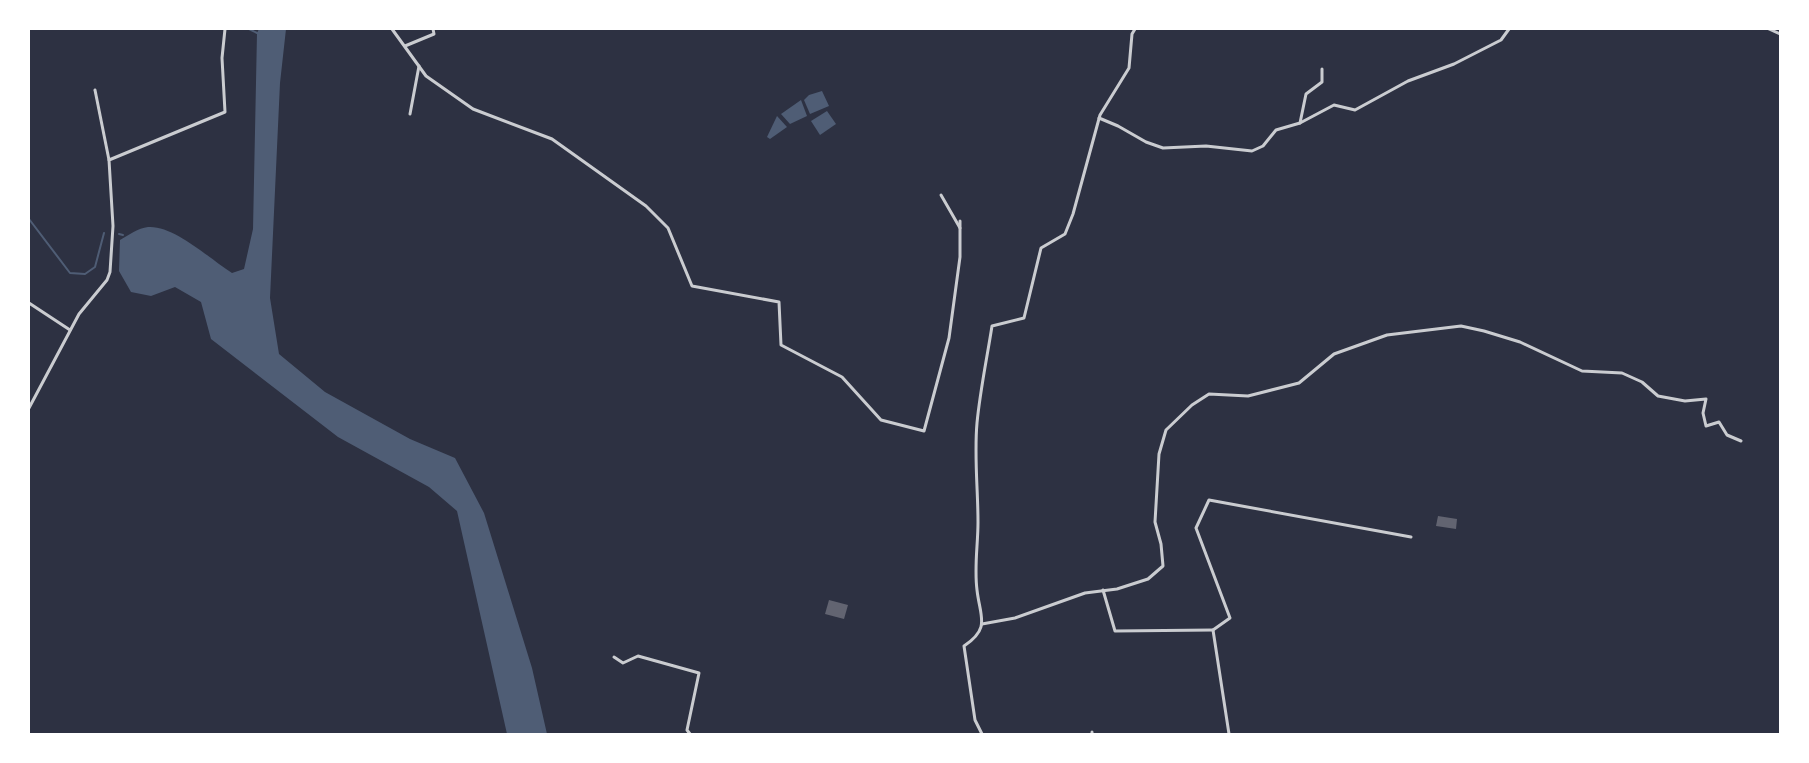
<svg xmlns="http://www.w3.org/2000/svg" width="1809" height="763" viewBox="0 0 1809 763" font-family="Cabin,sans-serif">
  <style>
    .water { fill: #4f5d75 }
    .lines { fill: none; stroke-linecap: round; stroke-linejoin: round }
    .stream { stroke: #4f5d75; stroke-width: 2 }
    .building { fill: #626471 }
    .minor { stroke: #caccd0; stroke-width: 3 }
  </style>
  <rect width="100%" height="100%" fill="#2d3142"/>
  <g class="water">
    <path d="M259,29H286L280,83L270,298L279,354L325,392L410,439L455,458L484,513L532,668L547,734H507L457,511L429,487L338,437L211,339L201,302L175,287L151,296L131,292L119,271L120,240C129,235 138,228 148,227C174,225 210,259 232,273L244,269L253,229L257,33Z"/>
    <polygon points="822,91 829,106 810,114 804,100 809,95"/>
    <polygon points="801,100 807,116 790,124 781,114"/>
    <polygon points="827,111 836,124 820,135 811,121"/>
    <polygon points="777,116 787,127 770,139 767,137"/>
  </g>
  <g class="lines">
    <g class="stream">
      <polyline points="249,29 257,33"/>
      <polyline points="29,219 70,273 85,274 95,267 104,233"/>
      <polyline points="119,234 123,235"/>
    </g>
  </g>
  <g class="building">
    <polygon points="1438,516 1457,519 1456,529 1436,526"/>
    <polygon points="829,600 848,605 844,619 825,614"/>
  </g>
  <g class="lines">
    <g class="minor">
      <polyline points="392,29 426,76 473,109 552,139 646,206 668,228 692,286 779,302 781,345 842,377 881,420 924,431 949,338 960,257 960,221"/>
      <polyline points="1769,29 1780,34"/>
      <polyline points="405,46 434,34 433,29"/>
      <polyline points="95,90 109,160"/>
      <polyline points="410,114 419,66"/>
      <polyline points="1099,118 1118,126 1146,142 1163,148 1206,146 1252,151 1263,146 1276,130 1300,123 1306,94 1322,82 1322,69"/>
      <polyline points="1300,123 1334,105 1355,110 1408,81 1454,64 1501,40 1509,29"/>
      <polyline points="941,195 960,228"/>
      <polyline points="29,303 70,330"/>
      <polyline points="29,408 79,314 107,280 110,272 113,226 109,160 225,112 222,58 225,29"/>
      <polyline points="1103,590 1115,631 1213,630"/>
      <polyline points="982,624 1015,618 1085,593 1117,589 1148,579 1163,566 1161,544 1155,522 1159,454 1166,430 1192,405 1209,394 1248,396 1299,383 1334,354 1387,335 1461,326 1484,331 1520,342 1582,371 1622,373 1642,382 1658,396 1685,401 1706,399 1703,413 1706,426 1719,422 1727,435 1741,441"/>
      <polyline points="614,657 623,663 638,656 699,673 687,730 690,734"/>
      <path d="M982,734L975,720L964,646C991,628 980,617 977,590C974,567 978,545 978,522C978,489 974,456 977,423C980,391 987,358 992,326L1024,318L1041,248L1065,234L1073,214L1100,115L1129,68L1132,34L1135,29"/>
      <polyline points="1092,734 1092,732"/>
      <polyline points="1229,734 1213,630 1230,618 1196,528 1209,500 1411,537"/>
    </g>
  </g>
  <rect width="1809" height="763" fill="none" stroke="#ffffff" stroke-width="60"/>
</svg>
